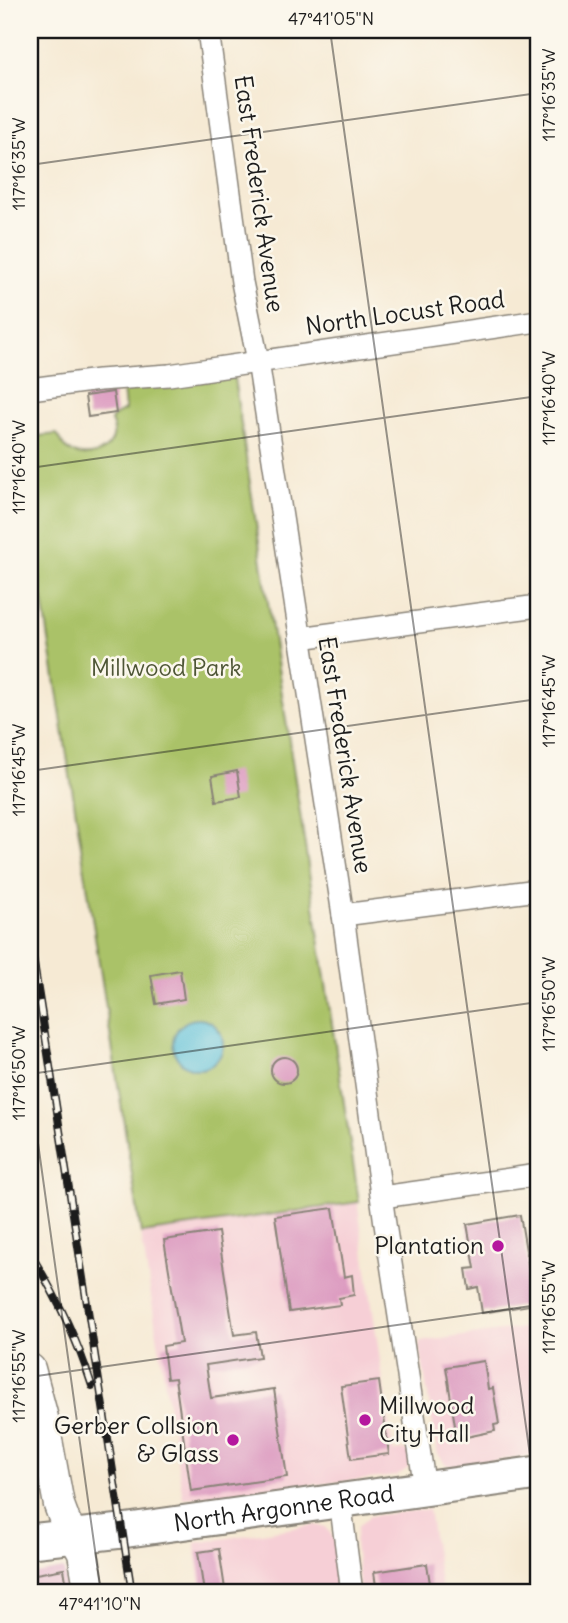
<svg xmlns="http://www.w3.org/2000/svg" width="568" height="1623" viewBox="0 0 568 1623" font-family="Delius,sans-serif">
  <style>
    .built { fill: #f6cfd6 }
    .green { fill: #aac267; stroke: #636f42; stroke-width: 2 }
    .water { fill: #5abfd8; stroke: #3b6e7a; stroke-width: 2 }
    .building { fill: #dc9ac0 }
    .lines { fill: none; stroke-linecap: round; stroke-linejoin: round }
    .street-casing { stroke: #898378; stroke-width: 24 }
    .secondary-casing { stroke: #898378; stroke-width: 33 }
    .primary-casing { stroke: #898378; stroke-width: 37 }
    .street { stroke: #fff; stroke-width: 21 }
    .secondary { stroke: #fff; stroke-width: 30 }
    .primary { stroke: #fff; stroke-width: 33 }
    .rail-casing { stroke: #1c1c1c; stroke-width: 8 }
    .rail { stroke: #fbf7ec; stroke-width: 5; stroke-dasharray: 16; stroke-linecap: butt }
    .ticks { fill: none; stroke: #1c1c1c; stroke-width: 2; stroke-opacity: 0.45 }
    .poi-dot { fill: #b5179e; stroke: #fbf7ec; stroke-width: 2.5 }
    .labels { text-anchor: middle; stroke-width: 5; stroke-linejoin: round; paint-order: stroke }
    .street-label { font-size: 24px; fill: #1c1c1c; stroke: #fbf7ec }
    .park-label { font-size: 24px; fill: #4e5636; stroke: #fbf7ec }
    .poi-label { font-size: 24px; fill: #1c1c1c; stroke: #fbf7ec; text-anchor: end }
    .neatline { fill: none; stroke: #1c1c1c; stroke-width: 2.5 }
    .ticks-label { font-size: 18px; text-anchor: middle; fill: #1c1c1c }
  </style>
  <rect width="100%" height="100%" fill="#fbf7ec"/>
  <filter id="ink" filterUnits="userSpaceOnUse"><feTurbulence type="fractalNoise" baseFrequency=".0143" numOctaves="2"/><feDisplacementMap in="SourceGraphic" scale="14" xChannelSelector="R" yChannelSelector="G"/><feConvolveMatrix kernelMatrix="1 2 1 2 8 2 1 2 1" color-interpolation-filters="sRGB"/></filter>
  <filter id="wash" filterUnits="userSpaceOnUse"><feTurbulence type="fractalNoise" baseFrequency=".00686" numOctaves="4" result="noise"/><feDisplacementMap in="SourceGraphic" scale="28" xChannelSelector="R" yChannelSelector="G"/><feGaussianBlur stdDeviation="1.57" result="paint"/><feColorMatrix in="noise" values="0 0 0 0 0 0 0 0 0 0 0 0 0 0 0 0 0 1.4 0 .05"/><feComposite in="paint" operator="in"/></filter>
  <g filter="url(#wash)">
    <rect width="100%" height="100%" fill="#f6ead4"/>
    <g class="built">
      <polygon points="359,1202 358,1207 393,1451 408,1450 411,1453 411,1460 408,1468 397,1476 183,1498 141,1233"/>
      <polygon points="538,1326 538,1455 456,1466 449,1466 444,1463 438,1455 419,1342"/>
      <polygon points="429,1509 441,1589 413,1593 360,1593 355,1542 358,1526 370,1516"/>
      <polygon points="314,1525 326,1527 336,1542 343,1593 202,1593 195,1543"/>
    </g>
    <path class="green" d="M234,378L359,1202L141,1233L30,517V437L57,434C60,439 62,445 66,448C87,466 124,448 111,421L114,416L125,410L123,389Z"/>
    <circle class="water" cx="198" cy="1044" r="25"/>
    <g id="blocks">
      <g class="building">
        <polygon points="113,392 116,413 88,417 85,396"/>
        <polygon points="237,771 241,797 216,801 212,776"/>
        <polygon points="180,970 184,999 156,1004 151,975"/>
        <circle cx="284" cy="1070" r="13"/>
        <polygon points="333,1208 344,1277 352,1275 354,1295 339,1298 340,1305 289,1312 275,1216"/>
        <polygon points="520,1215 535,1304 482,1313 478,1287 469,1289 466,1269 475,1268 467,1224"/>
        <polygon points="218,1232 234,1335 256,1332 260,1357 206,1365 211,1398 274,1389 287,1477 191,1491 175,1378 167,1379 163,1346 181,1343 164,1240"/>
        <polygon points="484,1361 488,1389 493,1388 499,1424 494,1425 495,1431 457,1439 446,1367"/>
        <polygon points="379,1381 389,1454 351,1459 341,1386"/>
        <polygon points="219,1549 225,1589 204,1593 198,1552"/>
        <polygon points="427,1564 431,1590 410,1593 377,1593 374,1572"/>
        <polygon points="64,1569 68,1593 30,1593 30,1575"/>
      </g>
    </g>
  </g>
  <g filter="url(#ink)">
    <use href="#blocks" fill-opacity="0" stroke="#898378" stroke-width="2"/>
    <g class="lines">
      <g class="street-casing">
        <g id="street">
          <polyline points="208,30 242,282 258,361 343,915 385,1224 425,1488"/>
          <polyline points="30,389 99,380 169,375 538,321"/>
          <polyline points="300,638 538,606"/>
          <polyline points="343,915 538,890"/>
          <polyline points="382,1197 538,1175"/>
          <polyline points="340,1500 352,1593"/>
        </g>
      </g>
      <g class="secondary-casing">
        <polyline id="secondary" points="30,1369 43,1418 59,1505 65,1521 83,1553 90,1593"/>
      </g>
      <g class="primary-casing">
        <g id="primary">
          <path id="s1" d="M30,1541L122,1531L538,1473"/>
        </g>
      </g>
      <use href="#street" class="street"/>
      <use href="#secondary" class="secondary"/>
      <use href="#primary" class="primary"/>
      <g class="rail-casing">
        <g id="rail">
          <polyline points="30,938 132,1593"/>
          <path d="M30,1253C56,1295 77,1339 92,1386"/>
        </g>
      </g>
      <use href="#rail" class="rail"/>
    </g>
  </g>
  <path class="ticks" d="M330,30L538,1512M30,165L538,93M30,468L538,396M30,771L538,699M30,1074L538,1002M30,1086L101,1593M30,1377L538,1305"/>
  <g class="poi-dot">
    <circle cx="498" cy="1246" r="7"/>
    <circle cx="365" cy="1420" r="7"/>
    <circle cx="233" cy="1440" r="7"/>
  </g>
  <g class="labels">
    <g class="street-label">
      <text transform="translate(259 194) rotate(82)" y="8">East Frederick Avenue</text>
      <text transform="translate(405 313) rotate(-8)" y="8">North Locust Road</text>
      <text transform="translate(345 755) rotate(81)" y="8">East Frederick Avenue</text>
      <text dy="8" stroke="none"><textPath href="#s1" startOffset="256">North Argonne Road</textPath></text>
    </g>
    <g class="park-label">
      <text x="166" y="676">Millwood Park</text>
    </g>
    <g class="poi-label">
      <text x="484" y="1254">Plantation</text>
      <text x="379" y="1414" text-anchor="start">Millwood<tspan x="379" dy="28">City Hall</tspan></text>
      <text x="219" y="1434">Gerber Collsion<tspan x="219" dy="28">&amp; Glass</tspan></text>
    </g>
  </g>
  <rect width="568" height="1623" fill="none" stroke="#fbf7ec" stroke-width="77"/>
  <rect x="38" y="38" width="492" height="1546" class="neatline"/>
  <g class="ticks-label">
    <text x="331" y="25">47°41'05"N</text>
    <text transform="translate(549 95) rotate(-90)" y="6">117°16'35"W</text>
    <text transform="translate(19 164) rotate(-90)" y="6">117°16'35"W</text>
    <text transform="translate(549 398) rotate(-90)" y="6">117°16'40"W</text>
    <text transform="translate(19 467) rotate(-90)" y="6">117°16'40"W</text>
    <text transform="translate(549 701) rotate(-90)" y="6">117°16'45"W</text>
    <text transform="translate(19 770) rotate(-90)" y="6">117°16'45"W</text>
    <text transform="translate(549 1004) rotate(-90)" y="6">117°16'50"W</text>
    <text transform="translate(19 1073) rotate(-90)" y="6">117°16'50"W</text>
    <text transform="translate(549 1307) rotate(-90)" y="6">117°16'55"W</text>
    <text transform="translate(19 1376) rotate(-90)" y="6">117°16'55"W</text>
    <text x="100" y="1610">47°41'10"N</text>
  </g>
</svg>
